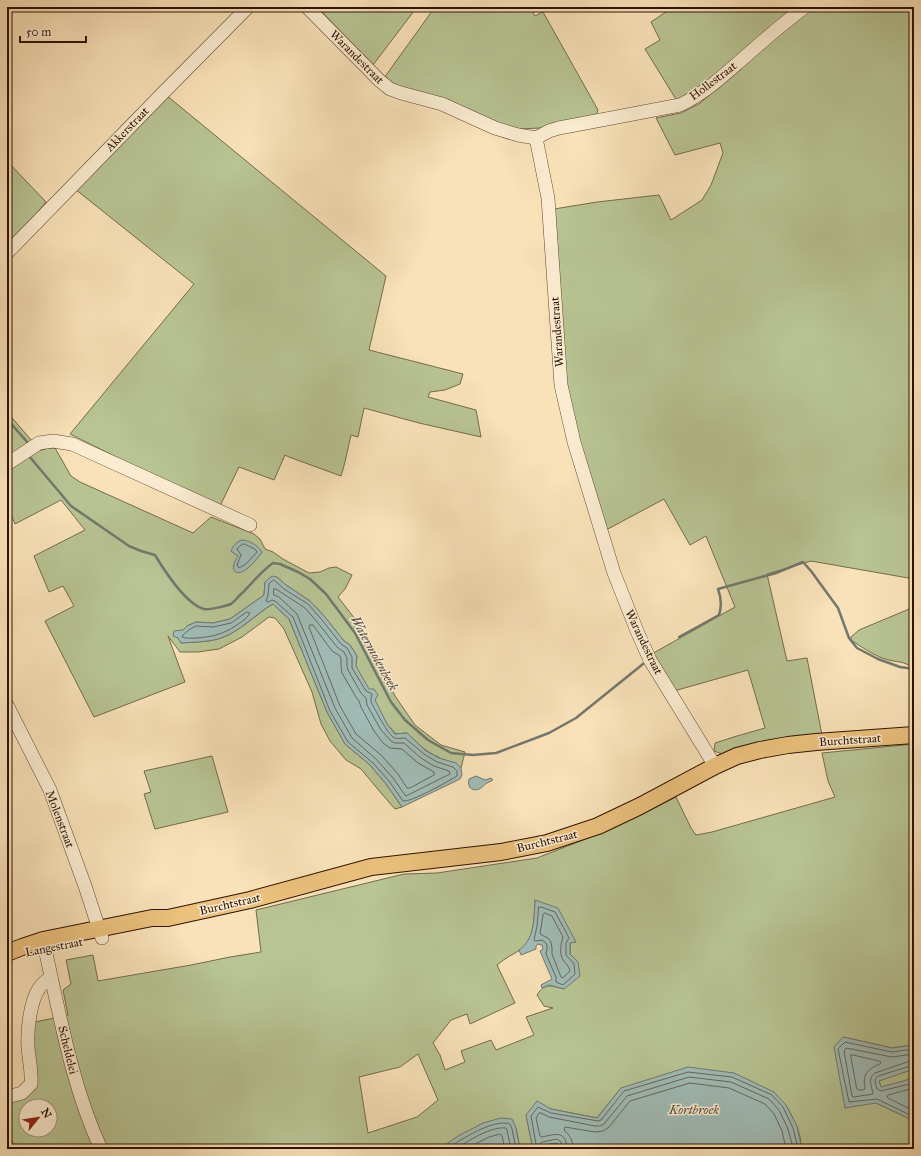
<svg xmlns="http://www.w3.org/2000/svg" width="921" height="1156" viewBox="0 0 921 1156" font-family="'IM FELL Great Primer',serif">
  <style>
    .green { fill: #b8c493; stroke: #736b4a; fill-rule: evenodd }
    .water { fill: #a0bcb7; stroke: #72786e }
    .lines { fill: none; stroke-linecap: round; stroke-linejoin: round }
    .shore { stroke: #67675c; stroke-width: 1 }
    .stream { stroke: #72786e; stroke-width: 2.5 }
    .minor-casing { stroke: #61462e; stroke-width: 14 }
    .major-casing { stroke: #2e1200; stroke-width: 18 }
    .minor { stroke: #fbecd1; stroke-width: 13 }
    .major { stroke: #ecc17c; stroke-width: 16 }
    .labels { text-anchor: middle; stroke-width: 3; stroke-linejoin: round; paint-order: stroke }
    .street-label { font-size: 12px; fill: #2e1200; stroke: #fbecd1 }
    .water-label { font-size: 13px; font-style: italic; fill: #564e40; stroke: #fbecd1 }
  </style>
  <rect width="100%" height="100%" fill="#f9e2b8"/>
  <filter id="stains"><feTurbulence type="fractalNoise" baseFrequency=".005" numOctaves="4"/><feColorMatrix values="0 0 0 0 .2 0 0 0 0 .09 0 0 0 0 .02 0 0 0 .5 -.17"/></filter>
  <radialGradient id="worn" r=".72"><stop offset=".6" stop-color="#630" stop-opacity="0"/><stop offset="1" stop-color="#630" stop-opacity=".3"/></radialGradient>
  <g class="green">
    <polygon points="317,7 417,7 373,65"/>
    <polygon points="435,7 530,7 535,16 543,12 598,110 596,115 540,128 518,129 496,123 449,100 396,87 384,78"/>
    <polygon points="668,7 782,7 788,14 693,93 677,101 645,49 660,40 651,22 669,10"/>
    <polygon points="811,7 914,8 914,579 811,561 767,574 787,661 807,658 822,735 725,755 714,751 715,743 737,736 765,728 748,670 674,691 650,655 735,607 706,536 690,545 664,499 606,530 567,398 554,209 597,202 659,195 671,220 702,200 711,185 723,153 720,143 675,155 656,118 681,113 699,104"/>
    <polygon points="166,95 386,276 369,350 463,374 460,384 445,390 430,392 428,397 476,410 481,437 419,423 364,408 358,437 351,435 345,462 341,476 289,457 285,455 274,480 239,467 219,508 70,434 194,284 75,189"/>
    <polygon points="7,161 46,202 7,249"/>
    <polygon points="7,412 32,441 24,445 7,457"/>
    <path d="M48,448H55L71,476L80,482L193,533L211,517L254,534L260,539L265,549L273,552L283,559L309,573L320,572L329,568L336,567L352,575L345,589L338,597L355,619L395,696L415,725L441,745L465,752L461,768C453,761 446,762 438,757C426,752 416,742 407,733L396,734L387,724L355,666L357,656L350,645L344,641L325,617L310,601L286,585L277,577L265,582L264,595L230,619L213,623L196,622L187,626L178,638L181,643C193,642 211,642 221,638C241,631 256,614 273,604L289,619L327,712L345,744L370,765L386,784L402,807L395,809L381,793L361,769L346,760L330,741L321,724L312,692L284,629L275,618L269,617L242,637L219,649L198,652H180L168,636L185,682L94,717L45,621L74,606L63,586L49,592L34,556L85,530L61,500L15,524L10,512L7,513V472L38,451ZM231,551L262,552L249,567L238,556Z"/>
    <path d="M914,607V669C904,660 897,663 885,659C875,656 860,646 851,640V637L859,630Z"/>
    <path d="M914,744V1045L892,1048L843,1037L876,1103L910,1119L914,1115V1149H800C804,1136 792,1117 786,1105L621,1088L597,1118L551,1109L526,1115L533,1149H520L516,1128L459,1136L440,1149H19L7,1136V1100L24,1095L31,1023L68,1015L63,990L71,984L66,960L93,955L98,981L191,965L230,957L261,952L256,910L404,874L437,873L537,858L616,827L676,797L691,828L696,835L712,832L835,797L828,781L822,753ZM535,900L576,942L570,943V954L578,962L564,989C551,986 545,982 537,995L544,1006L553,1008L526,1017L534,1035L496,1050L491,1040L461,1051L465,1062L445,1070L440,1055L433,1043L451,1020L467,1014L470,1024L515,1003L497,965C505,958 514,954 523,948C535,937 534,915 535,900ZM418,1054L438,1100L417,1117L368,1133L359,1077L400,1067ZM26,1106H50V1130H26Z"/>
    <polygon points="212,756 228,812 155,829 144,794 151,792 144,771"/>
    <polygon points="914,1069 914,1078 881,1088 879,1080"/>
    <polygon points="557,1143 558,1149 541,1149 543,1145"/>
  </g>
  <g class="water">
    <path d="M242,540C251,541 257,545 262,552C258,557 254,563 249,567C236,579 228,570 238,556L231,551C233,546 236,542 242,540Z"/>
    <path d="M272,576L277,577L286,585L310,601L325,617L344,641L350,645L357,656L356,666L369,689H374L378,695L375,700L387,724L395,734L407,733L426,751L439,758L456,763L461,768L462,775L460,779L402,807L386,784L370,765L345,744L327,712L289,619L273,604C255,614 241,631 221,638C211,642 193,642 181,643L178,638L173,636L174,631L183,630L187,626L196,622L213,623L230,619L264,595L265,582Z"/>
    <path d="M476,776L485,780L491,778L493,780C491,781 489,782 487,783C484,785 485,785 482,787C479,791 470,791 469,785C468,784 469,780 469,779Z"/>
    <path d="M535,900L558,908L576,942L570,943V954L578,962L580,976L564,989L549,985L542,988L541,985L552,979L540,951L543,949L542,945L538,944L536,946V949L521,955L519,950C535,939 534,918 535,900Z"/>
    <polygon points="843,1037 892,1048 914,1045 914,1069 879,1081 881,1087 914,1078 914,1115 910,1119 876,1103 845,1108 834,1047"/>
    <polygon points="688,1067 734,1073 774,1092 786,1105 797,1126 801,1145 800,1149 558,1149 557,1143 543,1145 541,1149 533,1149 526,1115 537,1101 551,1109 597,1118 621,1088"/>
    <polygon points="501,1118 512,1119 516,1128 520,1149 440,1149 458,1136 483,1123"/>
  </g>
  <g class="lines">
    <g class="shore">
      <polygon points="244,544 255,549 257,552 246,564 239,568 237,565 241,555 237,549 241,545"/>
      <path d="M274,580L284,589L308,604L322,620L341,644L347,648L352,657V668L366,691L372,694L371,699V702C375,709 388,736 395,738C398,739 402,738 405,738L424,754L437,762L453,767L457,771V776C447,782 412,802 403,801L389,781L373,763L348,742L330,711L293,617L275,601L272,600L268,602L266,601L268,596L269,584Z"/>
      <polygon points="274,589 276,589 305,608 318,623 337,647 344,652 347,658 347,666 348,670 361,693 366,698 367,705 381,730 391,741 395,743 404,743 421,758 434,766 449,771 450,774 406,796 405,795 393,778 376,759 352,738 335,708 297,614 279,597 274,595"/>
      <path d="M247,612L250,613C247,620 227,632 219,634C212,637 188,640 182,637L183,635L190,629L196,626L213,627L231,623Z"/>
      <polygon points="310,625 313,625 332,651 340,656 341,659 341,666 342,673 356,697 359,701 361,707 374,731 383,743 390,748 402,749 418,763 434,772 434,775 410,788 407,788 398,774 381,755 356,734 340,706 309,627"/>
      <polygon points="539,907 541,907 555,912 569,938 566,943 566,955 574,964 575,974 563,985 556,982 556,977 546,954 547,949 547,945 545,942 542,940 535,941 534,940 537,926"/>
      <path d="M545,913L552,916L563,937C561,943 559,954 563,960C566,964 569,966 570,971L563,978L561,977L552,954V948L551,942L548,938L540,934L543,915Z"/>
      <polyline points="914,1049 892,1052 845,1042 838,1049 849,1102 877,1099 908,1114 914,1112"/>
      <path d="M914,1054L892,1057L846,1048L844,1051L852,1096L854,1097L873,1094C872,1086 867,1079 875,1073L907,1062L914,1060"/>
      <path d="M851,1055H853L879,1061L881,1062L880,1064C868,1069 862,1074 865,1088L864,1090H859L857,1089Z"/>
      <path d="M914,1065L878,1076C873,1080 876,1084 877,1089L881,1091L914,1083"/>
      <polyline points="914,1088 888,1095 887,1097 888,1098 908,1108 914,1107"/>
      <path d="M447,1149C460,1140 494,1118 510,1124L512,1129L516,1149"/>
      <path d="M456,1149C467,1141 492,1126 506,1128L507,1130L511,1149"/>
      <polyline points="466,1149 489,1137 500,1134 502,1136 505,1149"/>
      <polyline points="562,1149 561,1142 557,1139 542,1142 538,1145 536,1144 531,1116 538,1107 551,1113 598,1121 601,1120 624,1091 688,1072 732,1077 772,1095 783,1107 793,1128 797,1144 796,1149"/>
      <path d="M567,1149C566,1130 556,1134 542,1137L540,1136L536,1118L539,1113H541L549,1117L595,1126H600L604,1124L627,1096L689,1077L731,1082L769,1099L779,1110L788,1129L792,1144L791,1149"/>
      <path d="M573,1149C573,1141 570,1135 564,1130L565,1127L595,1132L603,1131L609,1127L630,1101L690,1083L729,1088L765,1104L774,1114L782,1131L785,1144V1149"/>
    </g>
    <g class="stream">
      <polyline points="7,419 28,443"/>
      <path d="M30,454L29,456L71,506L129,546L141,551L155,555C164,570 186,604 204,609C209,610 226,606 231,604C234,602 237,598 240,595C251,585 260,572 273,563L280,564L298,572L310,579L326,594L355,633L391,702L405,720L428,740L451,753L473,755L496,753L549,733L576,718L643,664"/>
      <path d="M679,637L719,615C722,606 721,597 718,589L776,573L803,562L811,571L838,608L849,638L857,648L878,659L900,667L914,669"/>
    </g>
    <g class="minor-casing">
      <g id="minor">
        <polyline points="307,7 380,81 390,89 401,93 442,104 495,128 518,135 536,138"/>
        <polyline points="536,138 548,198 561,385 574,442 614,573 637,631 650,660 715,766"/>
        <path d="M536,138L549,131L559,128L680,105C707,92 725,74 747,55C766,38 785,22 805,7"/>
        <polyline points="7,253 159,97 248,7"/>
        <polyline points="7,464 39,443 53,441 72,444 250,525"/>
        <polyline points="7,705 50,790 85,886 102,938"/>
        <path d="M43,940C59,1010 71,1084 101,1149"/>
        <path d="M7,1097L22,1093L31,1084C32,1071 29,1060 28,1047C27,1031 30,1000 40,987C43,983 47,980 51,977"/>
      </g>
    </g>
    <g class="major-casing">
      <polyline id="major" points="7,953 22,947 43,940 152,918 168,918 250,900 371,867 501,852 547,843 598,826 640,806 715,766 737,756 760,750 788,745 816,742 914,735"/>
    </g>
    <use href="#minor" class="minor"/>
    <use href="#major" class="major"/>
  </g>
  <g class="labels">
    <g class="street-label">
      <text transform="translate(357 57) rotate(45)" y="4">Warandestraat</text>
      <text transform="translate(713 81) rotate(-37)" y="4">Hollestraat</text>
      <text transform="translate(127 129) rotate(-46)" y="4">Akkerstraat</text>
      <text transform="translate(557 332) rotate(-94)" y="4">Warandestraat</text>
      <text transform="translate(644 642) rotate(64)" y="4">Warandestraat</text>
      <text transform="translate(850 740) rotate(-4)" y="4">Burchtstraat</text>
      <text transform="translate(60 819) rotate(69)" y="4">Molenstraat</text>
      <text transform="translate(547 841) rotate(-14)" y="4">Burchtstraat</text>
      <text transform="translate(230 904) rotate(-13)" y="4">Burchtstraat</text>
      <text transform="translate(54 947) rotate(-11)" y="4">Langestraat</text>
      <text transform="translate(68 1050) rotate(76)" y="4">Scheldelei</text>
    </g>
    <g class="water-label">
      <text transform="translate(375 653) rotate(61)" y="5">Watermolenbeek</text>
      <text x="694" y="1114">Kortbroek</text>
    </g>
  </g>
  <rect width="921" height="1156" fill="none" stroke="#f9e2b8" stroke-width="24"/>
  <rect x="8" y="8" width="905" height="1140" fill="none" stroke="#2e1200" stroke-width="2"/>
  <rect x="12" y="12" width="897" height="1132" fill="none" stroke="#2e1200"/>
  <g transform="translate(38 1118) rotate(60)"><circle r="19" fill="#fbecd1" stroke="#a9957d"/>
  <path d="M0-3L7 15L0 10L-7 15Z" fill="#8f2418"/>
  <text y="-6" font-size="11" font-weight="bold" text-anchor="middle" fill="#2e1200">N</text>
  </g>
  <path d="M20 36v6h66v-6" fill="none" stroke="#2e1200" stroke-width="2"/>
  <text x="26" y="36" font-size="12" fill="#2e1200" stroke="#fbecd1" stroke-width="3" paint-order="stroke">50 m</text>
  <rect width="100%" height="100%" filter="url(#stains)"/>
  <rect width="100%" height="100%" fill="url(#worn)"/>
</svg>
